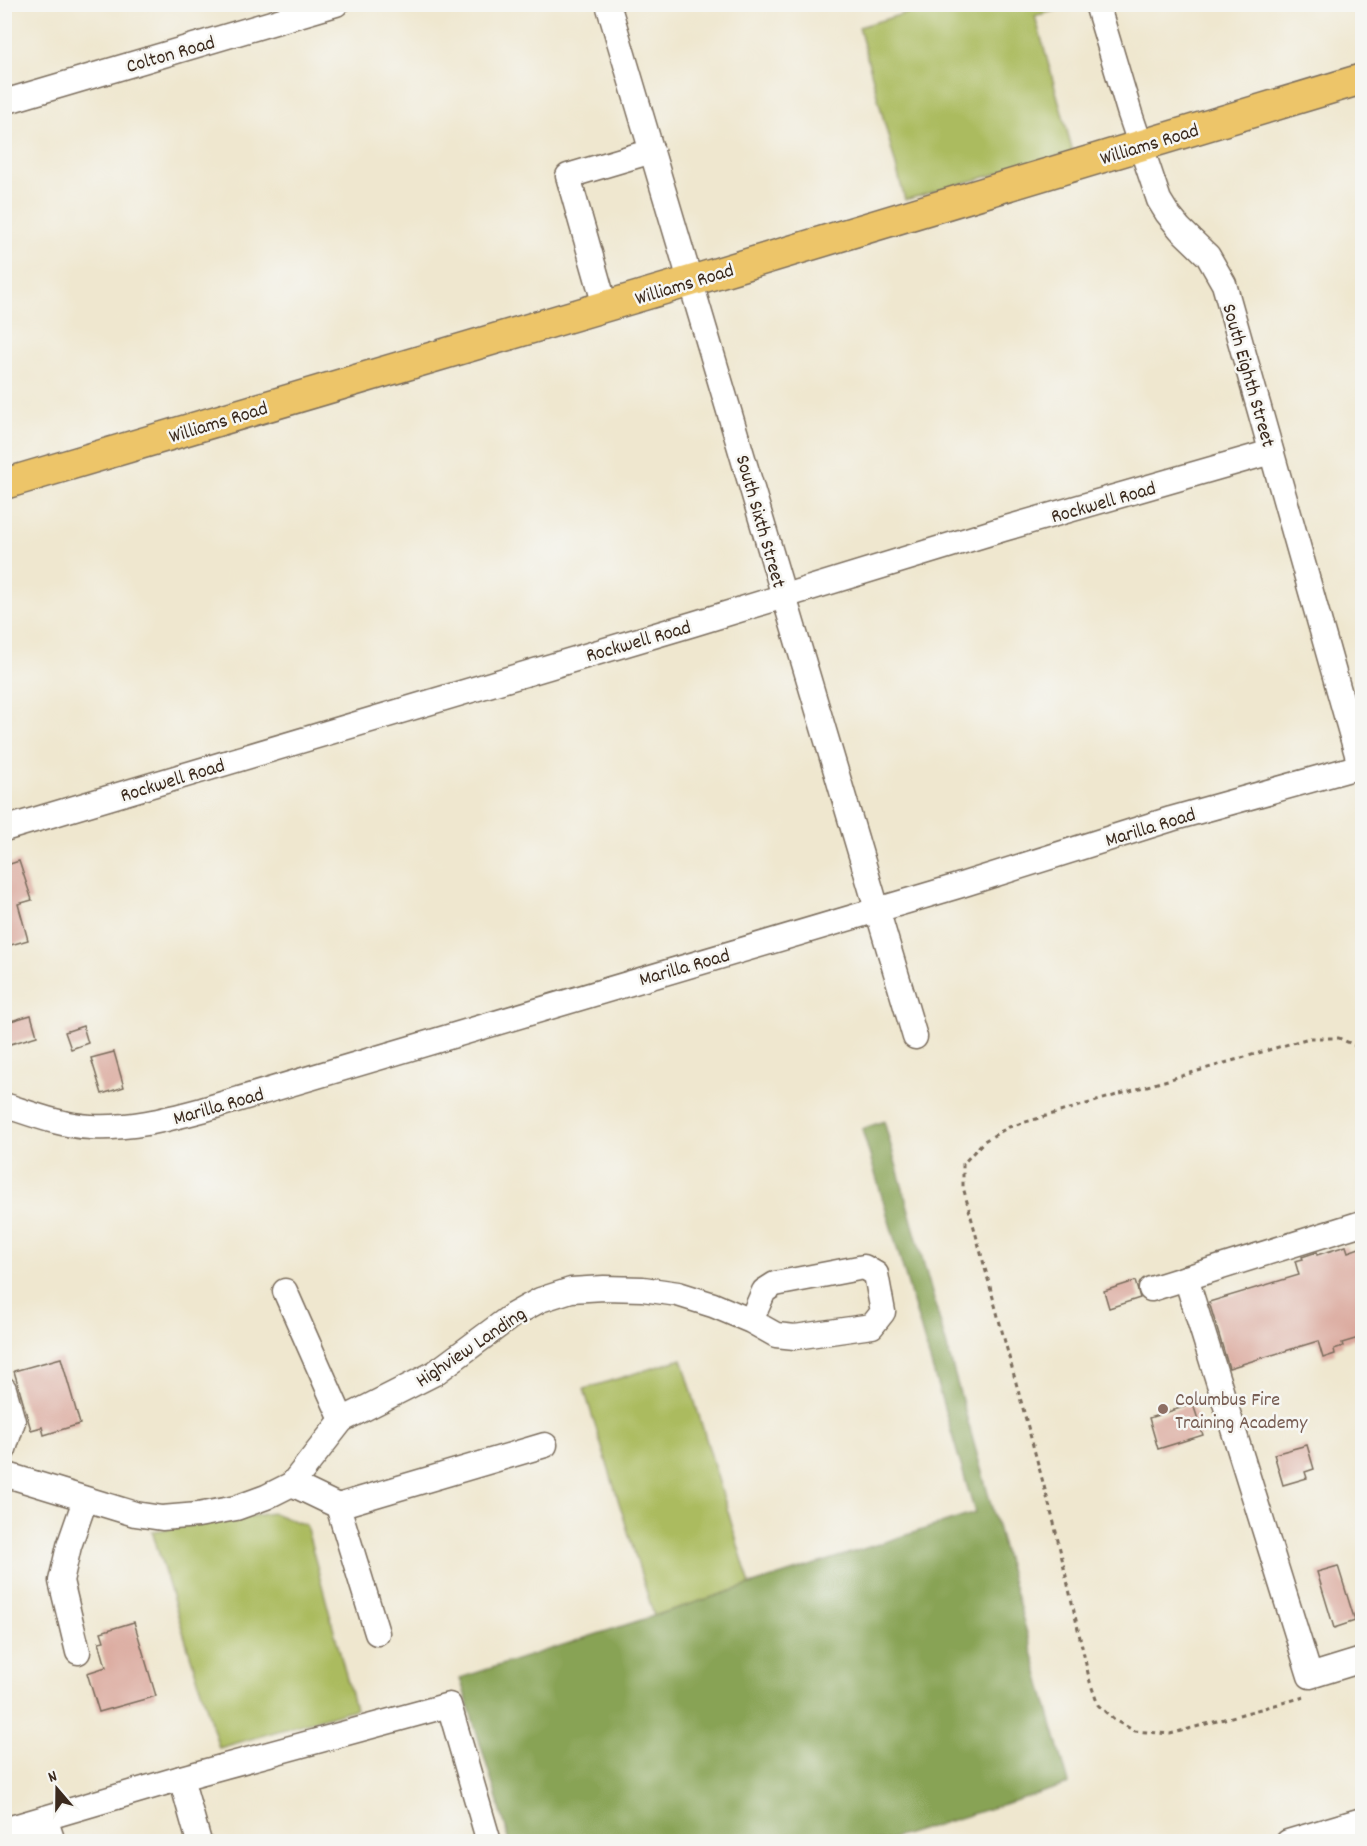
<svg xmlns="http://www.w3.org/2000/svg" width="1367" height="1846" viewBox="0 0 1367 1846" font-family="Dekko,sans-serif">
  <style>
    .green { fill: #abbb5e; stroke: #73723e; stroke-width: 1.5 }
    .forest { fill: #88a355; stroke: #62663a; stroke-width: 1.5 }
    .building { fill: #dbaa9f }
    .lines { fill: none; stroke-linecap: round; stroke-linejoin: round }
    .minor-casing { stroke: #7a6c5c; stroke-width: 27 }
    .major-casing { stroke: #7a6c5c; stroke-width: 33 }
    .path { stroke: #7a6c5c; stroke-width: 3; stroke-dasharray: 4.5 4.5; stroke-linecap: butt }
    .minor { stroke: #fff; stroke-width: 24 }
    .major { stroke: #edc569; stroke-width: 30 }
    .education-dot { fill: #8d6e63; stroke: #f6f6f2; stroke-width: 2 }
    .labels { text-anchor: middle; stroke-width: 5; stroke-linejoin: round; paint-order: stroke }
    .street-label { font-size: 20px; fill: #3b2a1e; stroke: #f6f6f2 }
    .education-label { font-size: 20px; fill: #785e54; stroke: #f6f6f2; text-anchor: start }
  </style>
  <rect width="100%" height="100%" fill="#f6f6f2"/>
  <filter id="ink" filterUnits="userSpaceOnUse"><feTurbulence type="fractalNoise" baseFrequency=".0167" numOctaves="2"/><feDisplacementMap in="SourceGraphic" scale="12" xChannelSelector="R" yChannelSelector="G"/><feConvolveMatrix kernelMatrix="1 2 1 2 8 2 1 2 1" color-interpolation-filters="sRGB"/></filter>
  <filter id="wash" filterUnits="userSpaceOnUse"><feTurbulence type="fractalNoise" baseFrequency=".008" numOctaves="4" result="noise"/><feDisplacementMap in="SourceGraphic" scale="24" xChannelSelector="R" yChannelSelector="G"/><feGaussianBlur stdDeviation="1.35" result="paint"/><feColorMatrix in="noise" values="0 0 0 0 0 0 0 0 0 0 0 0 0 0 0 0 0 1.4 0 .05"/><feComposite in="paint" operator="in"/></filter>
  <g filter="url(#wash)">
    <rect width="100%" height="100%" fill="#efe7cf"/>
    <g class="green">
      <polygon points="933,5 1074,5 1035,16 1073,152 905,200 859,27"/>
      <polygon points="682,1359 750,1585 654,1616 584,1389"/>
      <polygon points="272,1513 306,1525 355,1709 219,1748 152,1531"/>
    </g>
    <polygon class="forest" points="884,1121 1069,1784 885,1841 510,1841 460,1678 975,1513 862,1129"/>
    <g id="blocks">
      <g class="building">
        <polygon points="19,861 32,900 18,904 28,940 4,947 4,866"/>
        <polygon points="31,1015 37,1036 4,1046 4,1023"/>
        <polygon points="83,1026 88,1043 71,1049 65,1032"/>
        <polygon points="114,1052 124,1087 102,1094 91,1058"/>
        <polygon points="1346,1246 1348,1252 1362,1247 1362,1337 1342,1343 1343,1346 1334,1349 1335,1354 1323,1358 1318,1341 1229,1368 1209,1302 1299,1275 1295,1261 1303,1259 1302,1257 1317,1252 1317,1255"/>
        <polygon points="1135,1281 1140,1298 1109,1308 1104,1291"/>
        <polygon points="61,1358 80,1424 44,1435 42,1427 31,1430 14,1371"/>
        <polygon points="1193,1404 1203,1435 1158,1449 1149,1418"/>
        <polygon points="1307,1445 1314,1469 1305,1472 1307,1478 1283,1485 1274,1454"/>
        <polygon points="1338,1566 1355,1621 1334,1628 1317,1572"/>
        <polygon points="134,1622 156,1696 99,1712 87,1673 106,1667 99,1642 104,1641 101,1632"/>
      </g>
    </g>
  </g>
  <g filter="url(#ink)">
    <use href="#blocks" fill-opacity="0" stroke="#7a6c5c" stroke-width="1.5"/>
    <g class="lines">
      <g class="minor-casing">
        <g id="minor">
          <polyline points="608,4 915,1037"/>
          <polyline points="1097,4 1130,114 1159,200 1167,213 1180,229 1208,256 1224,284 1362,772"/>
          <polyline points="4,102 336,4"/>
          <polyline points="605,306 568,176 652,151"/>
          <polyline points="4,829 693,624 1003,529 1271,452"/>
          <path d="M4,1105C32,1114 62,1126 91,1127C129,1129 165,1120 202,1110L958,886L1171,819L1361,766"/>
          <polyline points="1186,1278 1310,1676 1362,1660"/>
          <polyline points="1151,1289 1362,1223"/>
          <polyline points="285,1291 342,1420"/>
          <polyline points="4,1389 13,1421 4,1449"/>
          <polyline points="4,1474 135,1514 162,1518 198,1515 236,1508 266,1497 292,1484 342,1420 435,1373 513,1315 540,1300 571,1290 604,1288 643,1289 678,1294 713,1305 751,1321 776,1335 795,1337 872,1326 883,1312 876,1274 864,1267 775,1284 764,1291 751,1321"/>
          <polyline points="292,1484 338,1506"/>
          <polyline points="377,1633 338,1506 545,1445"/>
          <polyline points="78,1652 61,1581 69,1546 85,1500"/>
          <polyline points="181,1778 199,1842"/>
          <polyline points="45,1818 53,1842"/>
          <polyline points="4,1830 181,1778 449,1705 489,1842"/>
          <polyline points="1288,1842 1362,1820"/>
        </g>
      </g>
      <g class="major-casing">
        <polyline id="major" points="4,484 691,281 1362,79"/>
      </g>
      <polyline class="path" points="1304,1697 1170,1734 1135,1731 1114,1720 1098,1705 1090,1682 1054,1523 963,1187 963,1164 984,1141 1009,1127 1309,1038 1339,1038 1362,1049"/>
      <use href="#minor" class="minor"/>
      <use href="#major" class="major"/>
    </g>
  </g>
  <circle class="education-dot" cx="1163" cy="1409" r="6"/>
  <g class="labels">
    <g class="street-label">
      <text transform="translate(170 53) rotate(-16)" y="7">Colton Road</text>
      <text transform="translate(1149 143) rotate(-17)" y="7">Williams Road</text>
      <text transform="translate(684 283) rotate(-17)" y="7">Williams Road</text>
      <text transform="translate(1250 375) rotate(74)" y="7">South Eighth Street</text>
      <text transform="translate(218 421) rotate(-17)" y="7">Williams Road</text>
      <text transform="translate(1103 501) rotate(-16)" y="7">Rockwell Road</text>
      <text transform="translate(762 521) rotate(74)" y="7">South Sixth Street</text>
      <text transform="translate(638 640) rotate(-16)" y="7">Rockwell Road</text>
      <text transform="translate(172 779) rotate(-17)" y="7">Rockwell Road</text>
      <text transform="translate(1150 826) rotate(-17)" y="7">Marilla Road</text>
      <text transform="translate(684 966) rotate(-16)" y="7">Marilla Road</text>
      <text transform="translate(218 1105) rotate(-16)" y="7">Marilla Road</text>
      <text transform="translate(470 1346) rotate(-34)" y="7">Highview Landing</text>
    </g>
    <g class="education-label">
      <text x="1175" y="1405">Columbus Fire<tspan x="1175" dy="23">Training Academy</tspan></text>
    </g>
  </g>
  <rect width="1367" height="1846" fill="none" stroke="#f6f6f2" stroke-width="24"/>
  <g transform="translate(57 1789) rotate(340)" stroke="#f6f6f2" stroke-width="4.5" paint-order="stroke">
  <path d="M0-4.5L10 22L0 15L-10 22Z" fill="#3b2a1e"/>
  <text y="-9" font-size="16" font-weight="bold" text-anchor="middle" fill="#3b2a1e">N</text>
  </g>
</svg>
